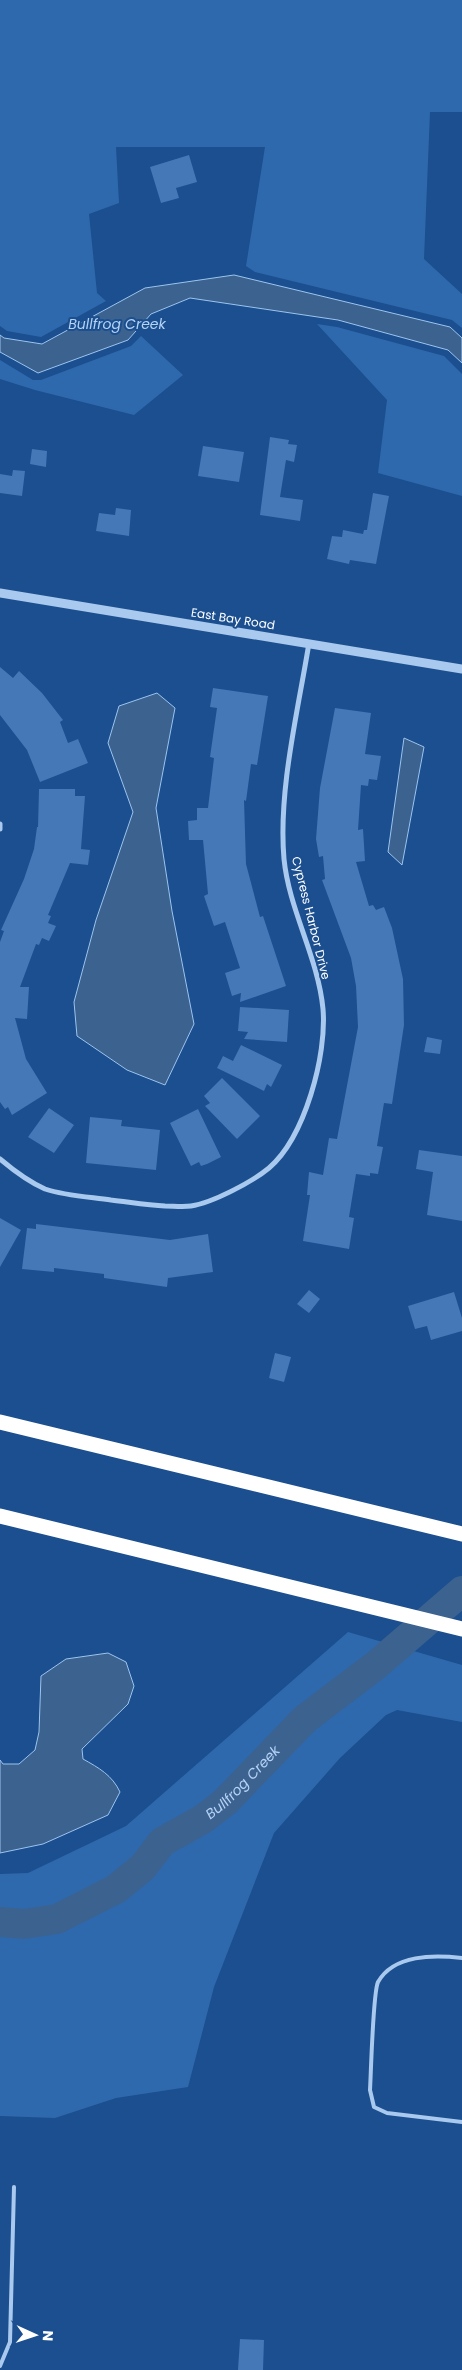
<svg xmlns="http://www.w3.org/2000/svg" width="462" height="2370" viewBox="0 0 462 2370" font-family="Poppins,sans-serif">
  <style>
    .green { fill: #2e69ad }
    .water { fill: #3c6290; stroke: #9cc4f0 }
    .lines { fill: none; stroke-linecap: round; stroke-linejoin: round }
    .river { stroke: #3c6290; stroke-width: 30 }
    .building { fill: #4478b7 }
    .service { stroke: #a9c9ee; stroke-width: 4 }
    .minor { stroke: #a9c9ee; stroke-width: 5 }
    .tertiary { stroke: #a9c9ee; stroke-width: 9 }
    .motorway { stroke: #fff; stroke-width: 15 }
    .labels { text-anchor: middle; stroke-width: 4; stroke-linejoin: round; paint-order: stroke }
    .street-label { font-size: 12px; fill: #fff; stroke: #1b4f8f }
    .water-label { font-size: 14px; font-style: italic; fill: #b5d3f5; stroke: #1b4f8f }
  </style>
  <rect width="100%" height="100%" fill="#1b4f8f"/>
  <g class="green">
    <polygon points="0,0 462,0 462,112 430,112 424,259 462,294 462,328 452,320 255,272 246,266 265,147 116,147 119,203 89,214 97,293 106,301 41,337 7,331 0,326"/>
    <polygon points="317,324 337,327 444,356 462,374 462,496 378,473 387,400"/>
    <polygon points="141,336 183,375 134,415 35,390 0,379 0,360 33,380 41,380 131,346"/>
    <polygon points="348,1632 462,1665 462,1722 397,1710 386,1715 340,1758 274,1833 214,1987 188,2087 116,2098 55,2118 0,2116 0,1874 28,1873 126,1826"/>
  </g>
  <g class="water">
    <polygon points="234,275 450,327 462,338 462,363 448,350 338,320 190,298 151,314 128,340 38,373 0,352 0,335 4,338 42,344 145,288"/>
    <polygon points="157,693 175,708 156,808 172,911 194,1024 165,1085 127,1070 77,1036 74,1002 96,920 133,812 108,743 119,706"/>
    <polygon points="404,738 424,747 402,865 388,852"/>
    <path d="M108,1653L126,1662L134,1686L128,1704L82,1749L83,1759C99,1768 112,1775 120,1792L108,1815L43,1844L0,1853V1760L3,1764H19L35,1750L39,1732L41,1676L66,1659Z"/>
  </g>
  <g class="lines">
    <path class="river" id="s1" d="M0,1922L24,1924L57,1919L116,1889L143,1867L162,1842L203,1819L225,1802L305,1719L375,1666L462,1591"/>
  </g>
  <g class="building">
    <polygon points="189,155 197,182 176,188 179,198 161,203 150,167"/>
    <polygon points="270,437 289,440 288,444 297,445 294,462 286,460 280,497 303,500 300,521 260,515"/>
    <polygon points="203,446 244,452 239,482 198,476"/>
    <polygon points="32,449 47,451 46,467 30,464"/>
    <polygon points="13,470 25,471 22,496 0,493 0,474 12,476"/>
    <polygon points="373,493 389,496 376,564 350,560 349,564 327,559 332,536 342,537 343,530 363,534 364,530 367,530"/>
    <polygon points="116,508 131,510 129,536 96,531 99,513 115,515"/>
    <polygon points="0,667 13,678 19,671 42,693 63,720 60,722 68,743 78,739 88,763 40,782 27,750 0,715"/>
    <polygon points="213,688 268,696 257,765 251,764 246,801 244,800 246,864 260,917 263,916 286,986 240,1002 241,993 232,996 225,973 240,968 225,922 214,926 204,896 208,894 203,840 189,840 188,821 197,820 197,808 208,808 214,758 210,757 217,708 210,707"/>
    <polygon points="335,708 371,713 365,754 381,756 377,780 369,779 368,786 361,785 358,830 363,829 365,861 356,862 369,906 373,905 376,910 384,907 392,928 403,979 404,1025 392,1104 384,1103 377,1146 383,1147 378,1174 370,1173 370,1176 356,1174 349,1217 354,1218 349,1249 303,1241 310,1195 307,1195 309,1172 323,1175 329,1138 337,1139 358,1027 356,986 351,958 322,880 325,879 323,856 319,857 316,839 320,788"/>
    <polygon points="39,789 75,789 75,796 85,796 81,849 90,850 88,865 70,863 48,915 51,916 48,923 56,926 49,941 42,938 39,945 36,944 20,987 29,987 27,1019 15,1018 26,1059 47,1093 12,1115 8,1107 5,1109 0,1102 0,942 4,931 1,930 24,879 34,849 37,827 38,827"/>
    <polygon points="240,1007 289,1010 287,1042 244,1039 248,1032 238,1031"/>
    <polygon points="427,1037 442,1040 440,1054 424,1052"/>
    <polygon points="241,1045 282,1065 271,1087 267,1084 264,1091 217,1068 223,1056 233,1061"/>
    <polygon points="222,1078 260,1116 237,1139 205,1106 210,1103 204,1096"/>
    <polygon points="49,1108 74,1125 54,1153 28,1137"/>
    <polygon points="198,1109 221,1157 207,1164 201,1166 199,1162 191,1166 170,1123"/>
    <polygon points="90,1117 122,1120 121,1126 160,1130 156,1170 86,1163"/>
    <polygon points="419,1150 462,1156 462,1221 427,1215 433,1172 416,1169"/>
    <polygon points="0,1218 21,1230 0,1267"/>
    <polygon points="36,1224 170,1240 208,1234 213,1272 168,1278 167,1287 104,1278 104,1274 54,1268 54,1272 22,1269 27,1228 36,1229"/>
    <polygon points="309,1290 320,1299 309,1313 297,1304"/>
    <polygon points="454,1292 462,1318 462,1331 431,1340 427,1326 415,1329 408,1306"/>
    <polygon points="275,1353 291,1357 284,1382 269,1378"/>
    <polygon points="240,2339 264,2340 263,2370 238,2370"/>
  </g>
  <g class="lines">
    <g class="service">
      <path d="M462,1958C434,1955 394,1954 378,1982C373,1992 371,2073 370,2090L374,2107L387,2113L462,2122"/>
      <polyline points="0,2366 10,2342 14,2187"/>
    </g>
    <g class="minor">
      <polyline points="0,824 0,829"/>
      <path d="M0,1159C13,1170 29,1182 45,1189C66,1196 90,1197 111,1200C129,1202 147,1205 165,1206C173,1206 183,1207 191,1206C212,1203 252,1182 269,1168C305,1137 327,1055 323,1009C318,957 289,910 284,859C278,791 298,711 309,643"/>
    </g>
    <polyline class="tertiary" points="0,593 462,669"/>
    <g class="motorway">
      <polyline points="0,1422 462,1534"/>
      <polyline points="0,1516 462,1629"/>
    </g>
  </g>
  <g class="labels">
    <g class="street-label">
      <text transform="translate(233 619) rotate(9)" y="4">East Bay Road</text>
      <text transform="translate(311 918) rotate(76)" y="4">Cypress Harbor Drive</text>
    </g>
    <g class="water-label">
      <text x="117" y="329">Bullfrog Creek</text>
      <text dy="5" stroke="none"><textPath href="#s1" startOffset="291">Bullfrog Creek</textPath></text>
    </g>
  </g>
  <g transform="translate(35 2335) rotate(93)" stroke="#1b4f8f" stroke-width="4" paint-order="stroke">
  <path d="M0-4L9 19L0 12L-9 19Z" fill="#ffffff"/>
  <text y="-8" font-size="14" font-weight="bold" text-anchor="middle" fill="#ffffff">N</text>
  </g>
</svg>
